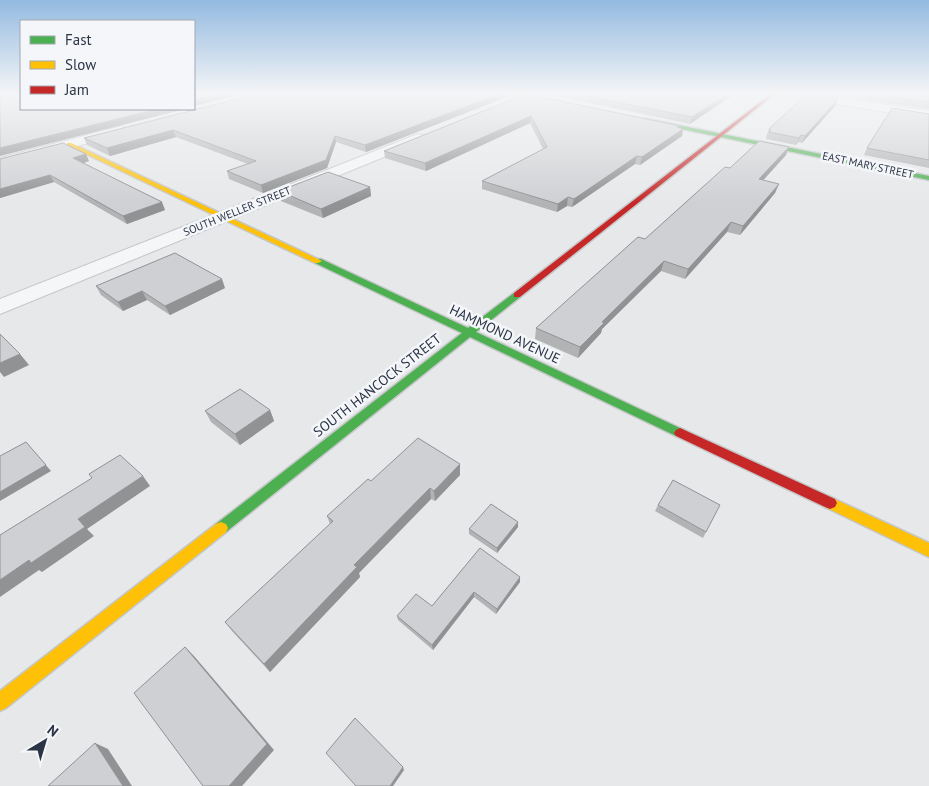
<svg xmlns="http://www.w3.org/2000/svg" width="929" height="786" viewBox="0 0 929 786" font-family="'PT Sans',sans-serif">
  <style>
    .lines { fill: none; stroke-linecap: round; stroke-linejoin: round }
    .street-casing { stroke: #c4c6c8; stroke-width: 2 }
    .fast-casing { stroke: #c4c6c8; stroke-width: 3 }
    .slow-casing { stroke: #c4c6c8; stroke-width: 3 }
    .jam-casing { stroke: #c4c6c8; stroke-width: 3 }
    .street { fill: #f5f6f7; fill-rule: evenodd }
    .fast { fill: #4caf50; fill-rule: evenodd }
    .slow { fill: #ffc107; fill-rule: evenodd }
    .jam { fill: #c62828; fill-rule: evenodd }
    .wall { fill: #b1b3b5 }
    .shaded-wall { fill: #909294 }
    .building { fill: #ced0d3; stroke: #909294 }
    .labels { text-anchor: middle; stroke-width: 5; stroke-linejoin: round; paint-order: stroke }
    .far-street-label { font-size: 11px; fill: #2b3445; stroke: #f4f6f9 }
    .street-label { font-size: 14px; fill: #2b3445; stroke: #f4f6f9 }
  </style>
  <rect width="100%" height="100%" fill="#e6e8ea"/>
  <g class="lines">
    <g class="street-casing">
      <g id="street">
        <polygon points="783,93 808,93 929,111 929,119 788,96"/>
        <polygon points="122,126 129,130 127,133 0,166 0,158"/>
        <polygon points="418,134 423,135 425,138 423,141 0,314 0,299"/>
      </g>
    </g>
    <g class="fast-casing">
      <g id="fast">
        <polygon points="644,118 929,176 929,180 642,121"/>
        <polygon points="315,259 321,259 468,328 514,293 520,293 520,297 476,332 684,430 686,433 684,436 676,436 470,337 226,532 221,534 216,532 214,528 216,524 462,333 315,263"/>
      </g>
    </g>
    <g class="slow-casing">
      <g id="slow">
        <polygon points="511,93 519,93 562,102 560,103"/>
        <polygon points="67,143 71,143 322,261 318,263 315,263 67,145"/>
        <polygon points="830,497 929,543 929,557 825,507 823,503 825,499"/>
        <polygon points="221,522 226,524 228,528 226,532 6,708 0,711 0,691 216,524"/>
      </g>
    </g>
    <g class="jam-casing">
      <g id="jam">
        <polygon points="772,93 776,93 520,297 514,297 514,293"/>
        <polygon points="680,428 835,499 837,503 835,507 830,509 825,507 676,436 674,433 676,430"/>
      </g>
    </g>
    <use href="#street" class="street"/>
    <use href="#fast" class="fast"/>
    <use href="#slow" class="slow"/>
    <use href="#jam" class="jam"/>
  </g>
  <g class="wall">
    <polygon points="261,93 509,93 509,96 366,152 336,142 327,168 263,193 229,179 227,171 248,164 176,137 110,156 87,145 84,138"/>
    <polygon points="543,93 736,93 690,124"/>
    <polygon points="819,93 929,93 929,109"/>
    <polygon points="526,94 680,126 679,128 683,129 682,136 640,165 635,164 572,207 567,206 557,212 482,189 482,181 543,149 530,123 426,171 385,158 384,151"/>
    <polygon points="838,99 835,106 802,143 798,142 796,145 766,139 767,137 766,137 769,129"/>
    <polygon points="929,114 929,168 864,155 867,148"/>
    <polygon points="789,147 786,155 763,180 779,184 775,193 740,235 727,232 685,279 661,271 602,329 601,333 578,358 535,339 536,328 645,239"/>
    <polygon points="0,159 89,161 84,163 165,210 127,224 54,182 0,198"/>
    <polygon points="370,187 371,196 323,218 281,201 279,191"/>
    <polygon points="96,286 225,288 170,315 147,300 123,311 101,295"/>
    <polygon points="270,410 274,421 240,445 211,422 205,411"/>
    <polygon points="460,475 435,501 431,499 359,573 360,577 270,672 232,631 225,622 330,524 327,516 371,481"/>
    <polygon points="658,505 706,532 703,538 655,511"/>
    <polygon points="518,522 518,527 497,553 469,534 469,529"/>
    <polygon points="480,548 520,582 496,614 474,597 433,650 398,620 397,616 432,606"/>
  </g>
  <g class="shaded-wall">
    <polygon points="222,93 246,93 194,106 194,100"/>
    <polygon points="502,93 509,93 509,96 366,152 365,145"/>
    <polygon points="729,93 736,93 690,124 692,117"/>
    <polygon points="838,99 835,106 802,143 805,136"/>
    <polygon points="158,109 185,109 0,156 0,148"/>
    <polygon points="531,116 530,123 426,171 425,163"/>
    <polygon points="683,129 682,136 640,165 642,157"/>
    <polygon points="173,130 176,137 110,156 107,148"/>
    <polygon points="801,135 798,142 796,145 799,138"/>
    <polygon points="335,136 336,142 327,168 263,193 261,185"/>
    <polygon points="789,147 786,155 756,188 759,179"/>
    <polygon points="86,154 89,161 77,165 73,158"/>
    <polygon points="637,156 635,164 572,207 574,199"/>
    <polygon points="50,175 54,182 0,198 0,189"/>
    <polygon points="779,184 775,193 740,235 743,226"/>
    <polygon points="370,187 371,196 323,218 321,209"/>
    <polygon points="568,197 567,206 557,212 558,204"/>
    <polygon points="162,202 165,210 127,224 123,216"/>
    <polygon points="731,222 727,232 685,279 688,269"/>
    <polygon points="664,261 661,271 602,329 601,333 578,358 580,347 602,322"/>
    <polygon points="222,279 225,288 170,315 165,306"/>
    <polygon points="142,291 147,300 123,311 118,302"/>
    <polygon points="20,354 29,365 4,377 0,372 0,363"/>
    <polygon points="270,410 274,421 240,445 235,434"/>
    <polygon points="26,442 51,471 0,501 0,492"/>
    <polygon points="460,464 460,475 435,501 434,491"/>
    <polygon points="143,476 150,486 87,529 94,536 42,572 39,570 0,597 0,580 29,560 78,519"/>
    <polygon points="430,488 431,499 359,573 360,577 270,672 264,664 354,565"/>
    <polygon points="518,522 518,527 497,553 497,548"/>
    <polygon points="520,577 520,582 496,614 497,609"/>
    <polygon points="474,592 474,597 433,650 432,645"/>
    <polygon points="185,647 194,656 274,750 242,786 229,786"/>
    <polygon points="95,743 108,749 132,786 123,786"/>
    <polygon points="403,767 404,770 393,786 390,786"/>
  </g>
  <g class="building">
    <polygon points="0,93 21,93 21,109 158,109 0,148"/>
    <polygon points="194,93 222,93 194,100"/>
    <polygon points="261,93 502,93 365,145 335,136 326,160 261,185 227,171 256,161 173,130 107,148 84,138"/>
    <polygon points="572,93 729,93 692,117"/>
    <polygon points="862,93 929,93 929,102"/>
    <polygon points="526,94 680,126 677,127 683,129 642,157 637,156 574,199 568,197 558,204 482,181 547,147 531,116 425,163 384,151"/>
    <polygon points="807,94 838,99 805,136 801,135 799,138 769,132 771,130 769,129"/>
    <polygon points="892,108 929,114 929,160 867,148"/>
    <polygon points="759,141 789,147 759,179 779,184 743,226 731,222 688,269 664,261 602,322 604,323 580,347 536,328 638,237 645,239 725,167 730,168"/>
    <polygon points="63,143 86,154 73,158 162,202 123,216 50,175 0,189 0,159"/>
    <polygon points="328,172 370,187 321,209 279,191"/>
    <polygon points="175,253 222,279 165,306 142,291 118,302 96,286"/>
    <polygon points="0,334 20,354 0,363"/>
    <polygon points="240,389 270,410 235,434 205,411"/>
    <polygon points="418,438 460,464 434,491 430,488 354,565 357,567 264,664 225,622 333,521 327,516 368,479 371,481"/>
    <polygon points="26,442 46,465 0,492 0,456"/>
    <polygon points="120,455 143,476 78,519 85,527 31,563 29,560 0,580 0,535 92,478 89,474"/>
    <polygon points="673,480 720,505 706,532 658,505"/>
    <polygon points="491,504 518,522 497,548 469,529"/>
    <polygon points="480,548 520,577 497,609 474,592 432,645 397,616 416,594 432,606"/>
    <polygon points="185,647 267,744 229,786 203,786 134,693"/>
    <polygon points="355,718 403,767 390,786 356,786 326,753"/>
    <polygon points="95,743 123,786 48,786"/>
  </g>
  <linearGradient id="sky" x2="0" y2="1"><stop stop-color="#93bae0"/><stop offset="0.46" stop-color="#f4f5f6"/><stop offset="1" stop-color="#f4f5f6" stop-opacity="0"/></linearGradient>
  <rect width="929" height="203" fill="url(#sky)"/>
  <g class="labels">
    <g class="far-street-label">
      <text transform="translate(868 165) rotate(12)" y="4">EAST MARY STREET</text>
      <text transform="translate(237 211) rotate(-22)" y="4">SOUTH WELLER STREET</text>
    </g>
    <g class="street-label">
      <text transform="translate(505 334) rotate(25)" y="5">HAMMOND AVENUE</text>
      <text transform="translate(377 385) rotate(-38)" y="5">SOUTH HANCOCK STREET</text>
    </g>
  </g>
  <rect x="20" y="20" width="175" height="90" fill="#f4f6f9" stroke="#a4a8b1"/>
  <rect x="30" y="36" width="25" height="8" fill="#4caf50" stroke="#a4a8b1"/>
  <text x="65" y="45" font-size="15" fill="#2b3445">Fast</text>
  <rect x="30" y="61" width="25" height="8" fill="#ffc107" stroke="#a4a8b1"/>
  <text x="65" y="70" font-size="15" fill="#2b3445">Slow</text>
  <rect x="30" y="86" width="25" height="8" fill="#c62828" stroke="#a4a8b1"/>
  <text x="65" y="95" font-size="15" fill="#2b3445">Jam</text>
  <g transform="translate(45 741) rotate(38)" stroke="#f4f6f9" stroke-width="4" paint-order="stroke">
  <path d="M0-4L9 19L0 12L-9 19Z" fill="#2b3445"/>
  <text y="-8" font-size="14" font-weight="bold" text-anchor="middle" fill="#2b3445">N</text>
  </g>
</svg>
